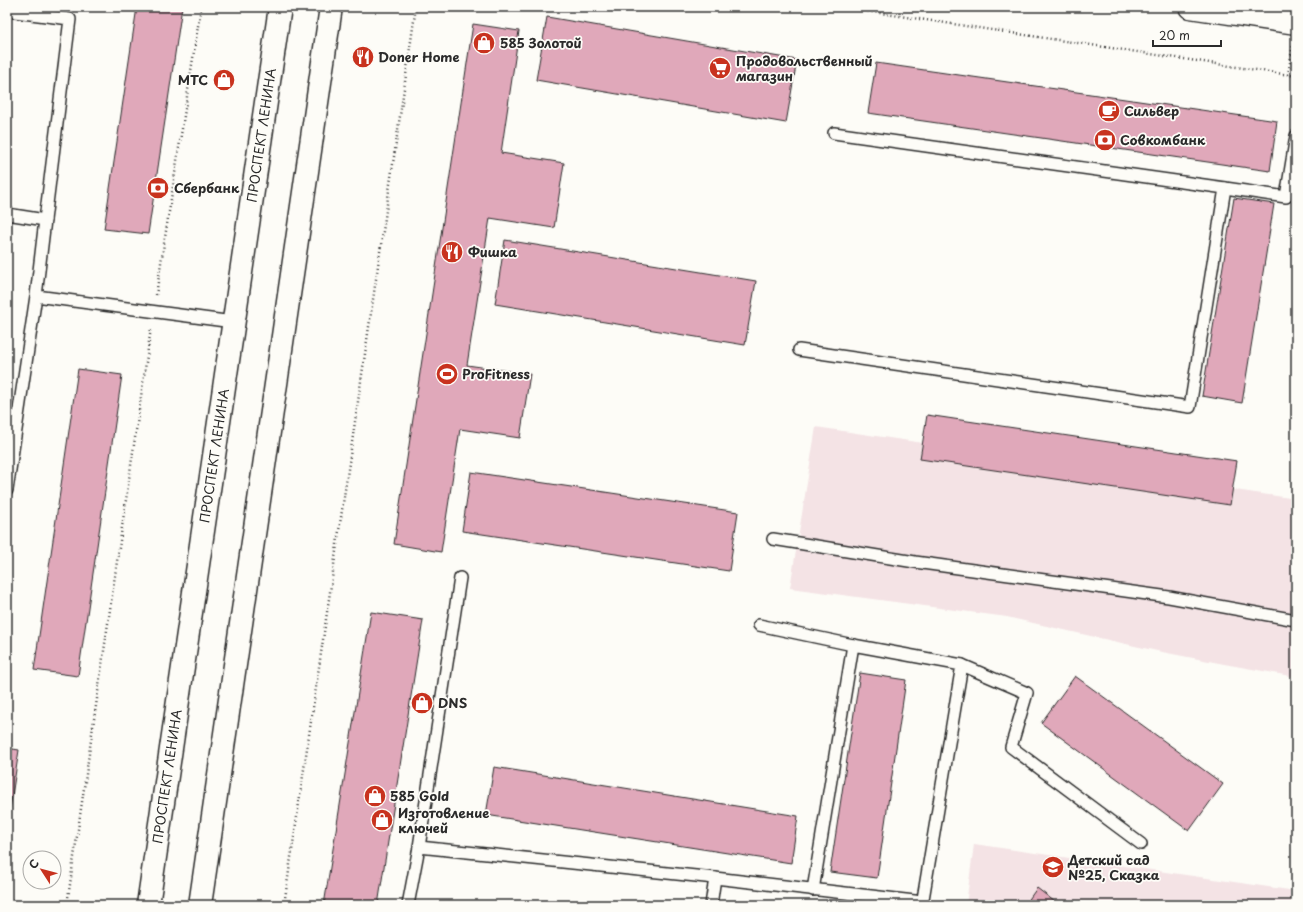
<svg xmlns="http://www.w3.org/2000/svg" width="1303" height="912" viewBox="0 0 1303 912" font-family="'Playpen Sans',sans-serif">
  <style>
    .built { fill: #f4e3e5 }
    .building { fill: #e0a8ba; stroke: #2b2b2b }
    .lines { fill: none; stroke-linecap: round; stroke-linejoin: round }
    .service-casing { stroke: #2b2b2b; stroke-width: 14 }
    .tertiary-casing { stroke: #2b2b2b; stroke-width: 25 }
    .secondary-casing { stroke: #2b2b2b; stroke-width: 25 }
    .path { stroke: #2b2b2b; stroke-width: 2.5; stroke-dasharray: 1 3; stroke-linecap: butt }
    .service { stroke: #fdfcf7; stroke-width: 11 }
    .tertiary { stroke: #fdfcf7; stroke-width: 22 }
    .secondary { stroke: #fdfcf7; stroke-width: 22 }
    .labels { text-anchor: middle; stroke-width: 3.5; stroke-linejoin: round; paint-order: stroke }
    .poi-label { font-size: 13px; font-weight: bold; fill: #2b2b2b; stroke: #fdfcf7; text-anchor: start }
    .street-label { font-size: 13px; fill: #2b2b2b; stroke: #fdfcf7 }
  </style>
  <rect width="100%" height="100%" fill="#fdfcf7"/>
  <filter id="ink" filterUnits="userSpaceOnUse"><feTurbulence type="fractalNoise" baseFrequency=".025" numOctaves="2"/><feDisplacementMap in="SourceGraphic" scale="8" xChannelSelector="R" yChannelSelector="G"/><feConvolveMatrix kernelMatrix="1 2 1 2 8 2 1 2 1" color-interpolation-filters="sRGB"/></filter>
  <g filter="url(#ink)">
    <g class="built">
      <polygon points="816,427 1296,499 1296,677 1224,664 1157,651 1007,617 790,588"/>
      <polygon points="974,844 1296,891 1296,905 966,905"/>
    </g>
    <g class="building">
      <polygon points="137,7 182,7 148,234 104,229"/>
      <polygon points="547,17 797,60 786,123 536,80"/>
      <polygon points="473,24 519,31 501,153 564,163 554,228 490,218 467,365 530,374 520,438 460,429 441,552 394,544"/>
      <polygon points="876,63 1277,121 1270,171 868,113"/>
      <polygon points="1234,198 1274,204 1242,403 1202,396"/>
      <polygon points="505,240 756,281 745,345 495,304"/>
      <polygon points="78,369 122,375 78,676 34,670"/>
      <polygon points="927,415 1237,461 1230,505 920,459"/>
      <polygon points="471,472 738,512 729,571 462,531"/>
      <polygon points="371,612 423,620 378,905 324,905"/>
      <polygon points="860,673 906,680 877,878 830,872"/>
      <polygon points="1075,676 1223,784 1189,831 1041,723"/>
      <polygon points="7,748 19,750 7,829"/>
      <polygon points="494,767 798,816 791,863 486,815"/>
      <polygon points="1037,888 1059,905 1025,905"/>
    </g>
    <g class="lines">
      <g class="service-casing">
        <g id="service">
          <polyline points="7,11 70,19 45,220"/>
          <polyline points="1225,188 1286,197 1296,136"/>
          <polyline points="7,214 45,220 36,296"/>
          <polyline points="799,350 1190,407 1225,188 834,133"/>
          <polyline points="7,490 36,296 233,322"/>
          <polyline points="773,539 915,562 1169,597 1296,620"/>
          <polyline points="759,625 853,645"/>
          <polyline points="962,665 1027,693 1011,747 1141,844"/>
          <polyline points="419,847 715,878 923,902"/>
          <polyline points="813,890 853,645 962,665 922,905"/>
          <polyline points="408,905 419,847 460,578"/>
          <polyline points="711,905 715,878"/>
        </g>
      </g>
      <g class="tertiary-casing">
        <polyline id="tertiary" points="1190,7 1296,23"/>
      </g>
      <g class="secondary-casing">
        <g id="secondary">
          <path id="s1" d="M148,905L280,7"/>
          <polyline points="200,905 331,7"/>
        </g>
      </g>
      <g class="path">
        <polyline points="840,7 1296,76"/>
        <polyline points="1288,75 1293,44"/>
        <polyline points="156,295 201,7"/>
        <polyline points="67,905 151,328"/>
        <polyline points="284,905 416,7"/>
      </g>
      <use href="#service" class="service"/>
      <use href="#tertiary" class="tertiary"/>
      <use href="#secondary" class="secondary"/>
    </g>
  </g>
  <defs>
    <g id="shop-disc" transform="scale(1.15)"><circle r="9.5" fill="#c8321e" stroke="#fdfcf7"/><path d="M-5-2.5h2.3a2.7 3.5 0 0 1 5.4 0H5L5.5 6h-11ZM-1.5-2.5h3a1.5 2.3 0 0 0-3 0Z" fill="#fff"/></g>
    <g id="restaurant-disc" transform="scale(1.15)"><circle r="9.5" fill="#c8321e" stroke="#fdfcf7"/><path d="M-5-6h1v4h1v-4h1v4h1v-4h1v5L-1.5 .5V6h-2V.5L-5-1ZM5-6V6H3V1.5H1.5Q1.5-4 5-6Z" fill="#fff"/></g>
    <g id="supermarket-disc" transform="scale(1.15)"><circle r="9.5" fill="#c8321e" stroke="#fdfcf7"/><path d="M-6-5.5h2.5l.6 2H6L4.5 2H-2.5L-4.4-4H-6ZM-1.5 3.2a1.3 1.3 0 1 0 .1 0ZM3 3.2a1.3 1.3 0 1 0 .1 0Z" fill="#fff"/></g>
    <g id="cafe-disc" transform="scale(1.15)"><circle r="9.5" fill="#c8321e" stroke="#fdfcf7"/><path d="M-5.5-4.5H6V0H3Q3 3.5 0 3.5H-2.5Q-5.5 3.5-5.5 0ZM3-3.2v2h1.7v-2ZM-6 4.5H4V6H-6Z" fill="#fff"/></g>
    <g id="bank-disc" transform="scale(1.15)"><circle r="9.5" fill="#c8321e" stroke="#fdfcf7"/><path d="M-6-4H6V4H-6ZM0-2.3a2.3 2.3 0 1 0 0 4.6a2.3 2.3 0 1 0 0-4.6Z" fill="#fff"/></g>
    <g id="stadium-disc" transform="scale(1.15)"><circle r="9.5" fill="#c8321e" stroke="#fdfcf7"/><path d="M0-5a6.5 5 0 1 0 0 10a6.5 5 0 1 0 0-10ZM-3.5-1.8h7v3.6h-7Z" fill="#fff"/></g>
    <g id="school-disc" transform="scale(1.15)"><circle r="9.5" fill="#c8321e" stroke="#fdfcf7"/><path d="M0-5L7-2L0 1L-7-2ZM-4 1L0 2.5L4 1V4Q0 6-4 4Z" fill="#fff"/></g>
  </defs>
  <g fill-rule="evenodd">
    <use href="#shop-disc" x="484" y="43"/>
    <use href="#restaurant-disc" x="363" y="57"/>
    <use href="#supermarket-disc" x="720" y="68"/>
    <use href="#shop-disc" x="224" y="80"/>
    <use href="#cafe-disc" x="1109" y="111"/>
    <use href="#bank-disc" x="1105" y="140"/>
    <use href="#bank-disc" x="158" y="188"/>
    <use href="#restaurant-disc" x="452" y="252"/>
    <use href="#stadium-disc" x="447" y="374"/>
    <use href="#shop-disc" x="422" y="703"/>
    <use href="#shop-disc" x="375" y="796"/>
    <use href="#shop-disc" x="382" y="820"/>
    <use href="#school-disc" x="1053" y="867"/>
  </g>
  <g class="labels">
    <g class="poi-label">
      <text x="500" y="48">585 Золотой</text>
      <text x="378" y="62">Doner Home</text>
      <text x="736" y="66">Продовольственный<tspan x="736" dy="15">магазин</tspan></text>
      <text x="208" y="85" text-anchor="end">МТС</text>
      <text x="1124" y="116">Сильвер</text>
      <text x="1120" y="145">Совкомбанк</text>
      <text x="174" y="193">Сбербанк</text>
      <text x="468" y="257">Фишка</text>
      <text x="462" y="379">ProFitness</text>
      <text x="438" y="708">DNS</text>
      <text x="390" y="801">585 Gold</text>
      <text x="398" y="818">Изготовление<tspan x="398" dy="15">ключей</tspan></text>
      <text x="1068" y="865">Детский сад<tspan x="1068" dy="15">№25, Сказка</tspan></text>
    </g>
    <g class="street-label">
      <text dy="5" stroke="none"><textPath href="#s1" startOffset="778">ПРОСПЕКТ ЛЕНИНА</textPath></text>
      <text dy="5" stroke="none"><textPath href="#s1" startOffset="454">ПРОСПЕКТ ЛЕНИНА</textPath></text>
      <text dy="5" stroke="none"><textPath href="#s1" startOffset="130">ПРОСПЕКТ ЛЕНИНА</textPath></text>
    </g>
  </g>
  <rect width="1303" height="912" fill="none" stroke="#fdfcf7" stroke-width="24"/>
  <rect x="12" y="12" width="1279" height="888" fill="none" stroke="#2b2b2b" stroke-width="1.5" filter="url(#ink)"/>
  <g transform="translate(42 870) rotate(306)"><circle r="19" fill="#fdfcf7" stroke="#a9a8a5"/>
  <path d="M0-3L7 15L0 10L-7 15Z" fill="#c8321e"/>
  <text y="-6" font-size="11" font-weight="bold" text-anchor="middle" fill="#2b2b2b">С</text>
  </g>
  <path d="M1153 40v6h68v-6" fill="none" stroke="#2b2b2b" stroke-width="2"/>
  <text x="1159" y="40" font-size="12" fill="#2b2b2b" stroke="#fdfcf7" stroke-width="3" paint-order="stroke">20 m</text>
</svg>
